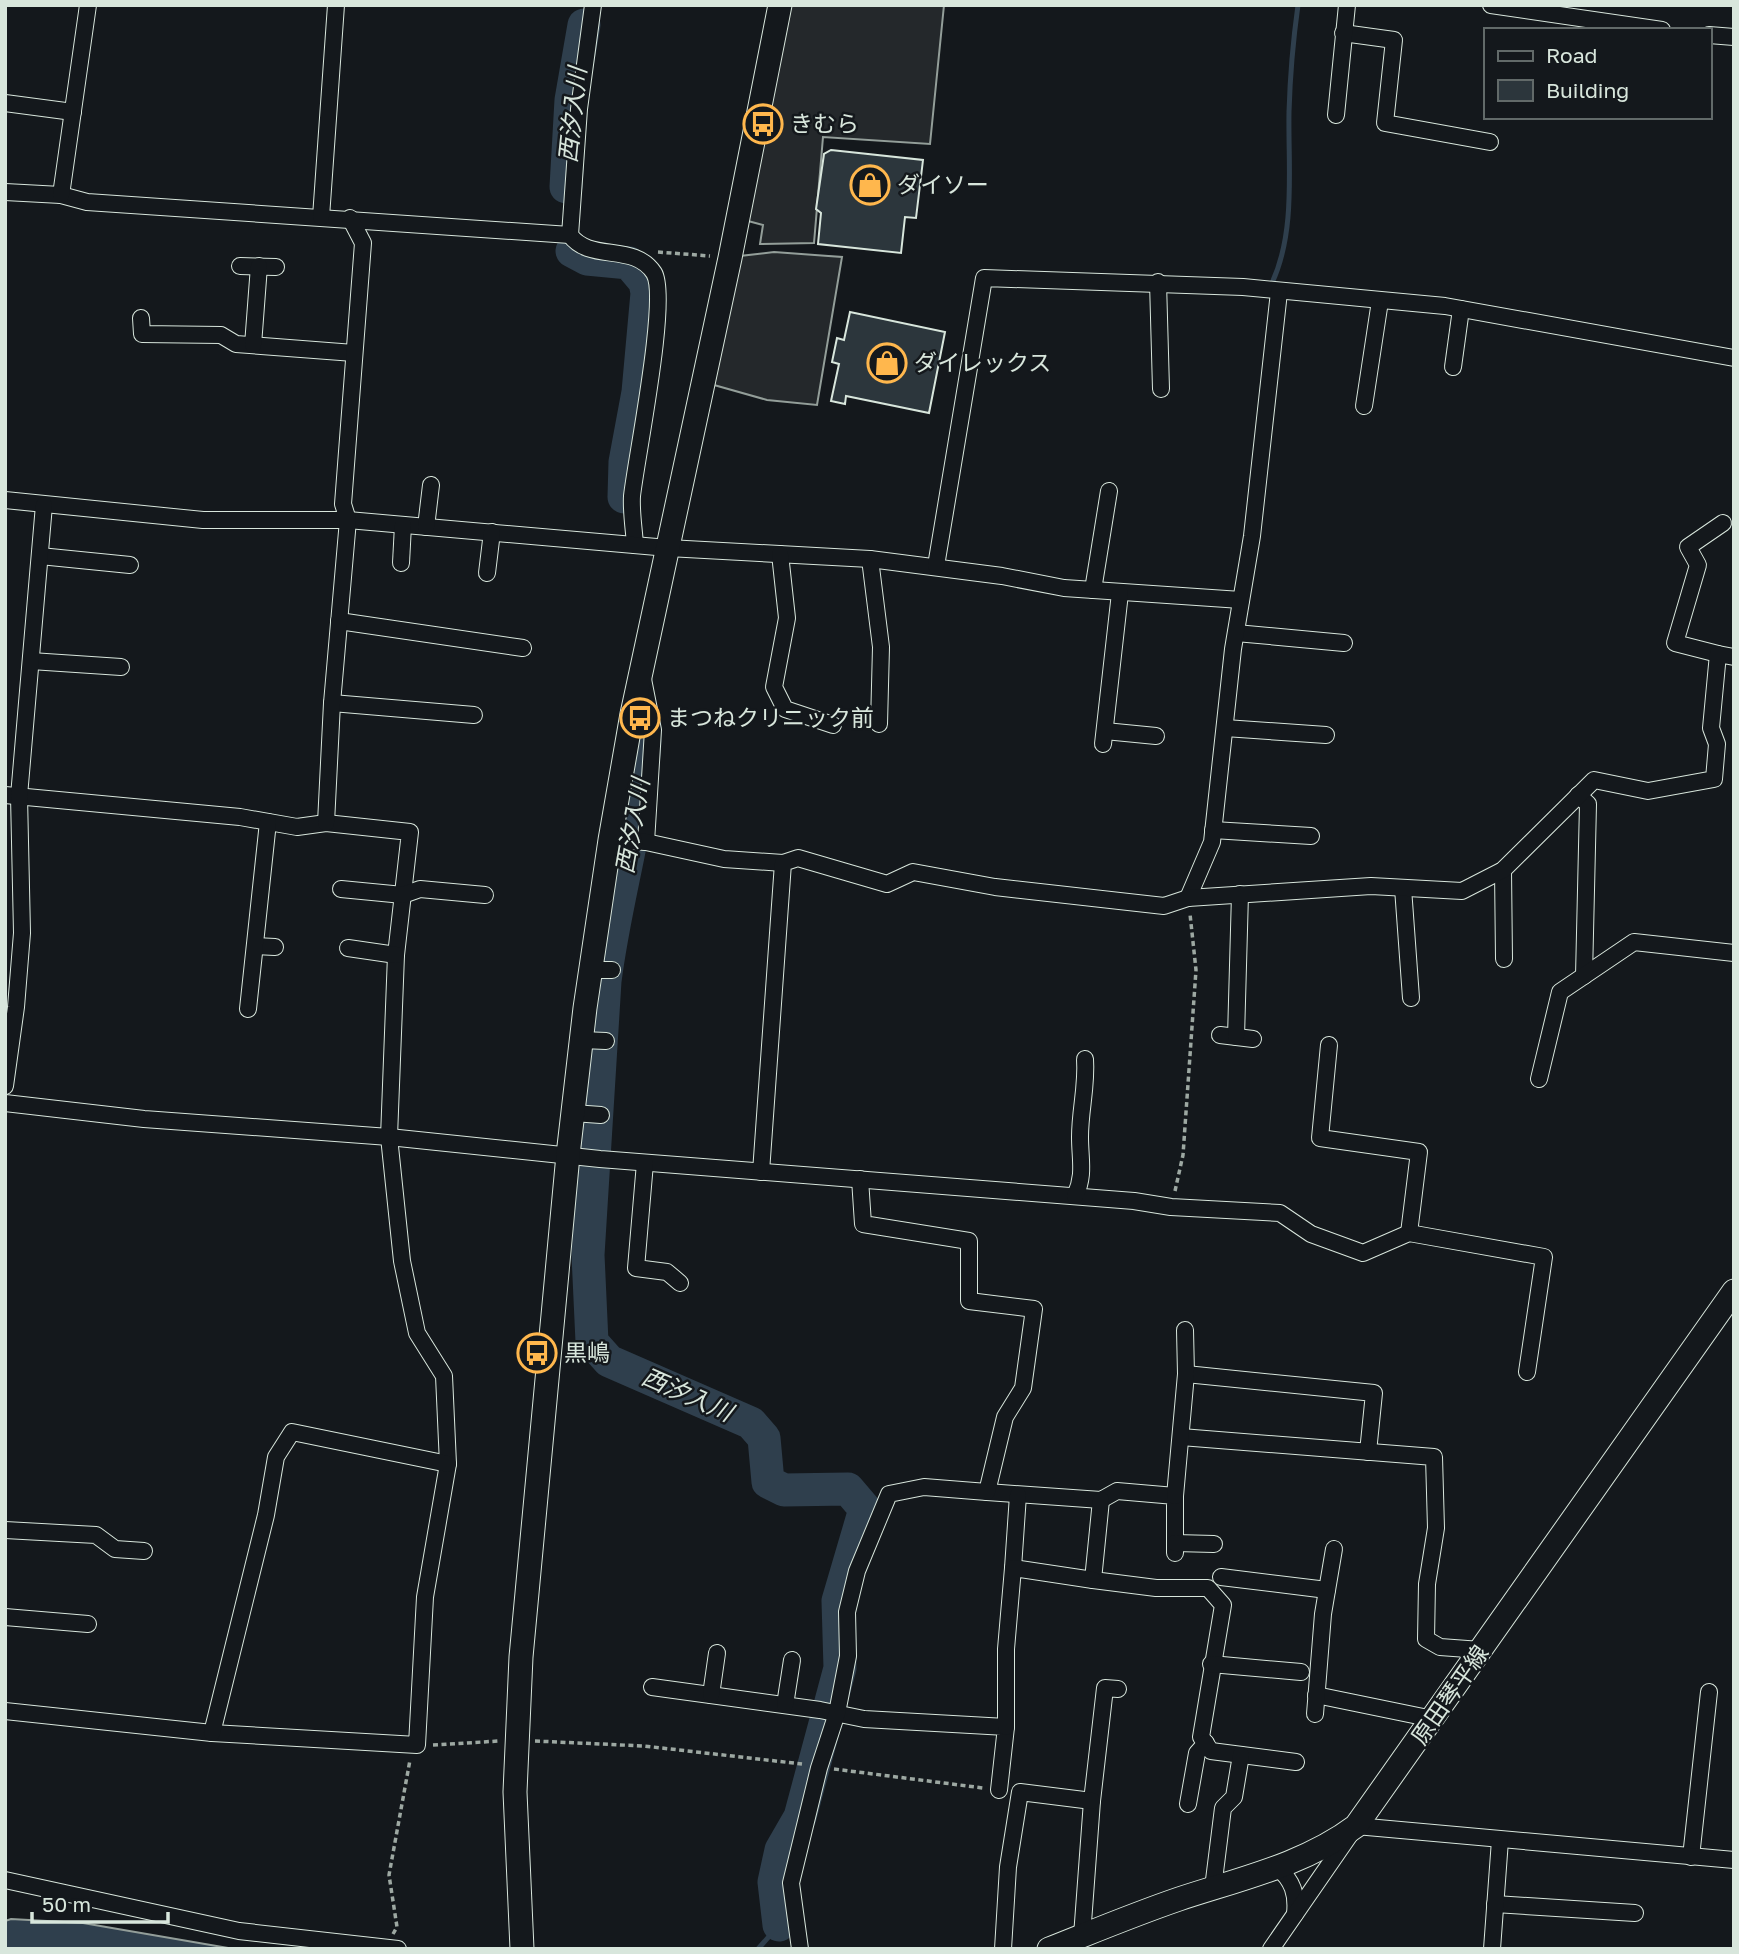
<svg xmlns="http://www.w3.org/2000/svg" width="1739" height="1954" viewBox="0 0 1739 1954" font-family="'Golos Text','Noto Sans JP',sans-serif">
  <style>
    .parking { fill: #24282b; stroke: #939e99; stroke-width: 2 }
    .water { fill: #2f3f4d; stroke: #939e99; stroke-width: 2 }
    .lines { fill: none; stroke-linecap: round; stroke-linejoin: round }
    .stream { stroke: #2f3f4d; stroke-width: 5 }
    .river { stroke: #2f3f4d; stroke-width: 33 }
    .building { fill: #2c363c; stroke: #d8e6dc; stroke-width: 2 }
    .street-casing { stroke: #d8e6dc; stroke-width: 18 }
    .secondary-casing { stroke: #d8e6dc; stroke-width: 25 }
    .path { stroke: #9da8a2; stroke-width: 3.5; stroke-dasharray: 5 3.5; stroke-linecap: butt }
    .street { stroke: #14181c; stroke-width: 16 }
    .secondary { stroke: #14181c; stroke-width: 23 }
    .labels { text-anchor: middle; stroke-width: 5; stroke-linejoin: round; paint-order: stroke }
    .poi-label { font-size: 23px; fill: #d8e6dc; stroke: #14181c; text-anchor: start }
    .street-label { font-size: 23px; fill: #d8e6dc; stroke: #14181c }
    .water-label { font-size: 24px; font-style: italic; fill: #d8e6dc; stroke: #14181c }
  </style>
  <rect width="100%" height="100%" fill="#14181c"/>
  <g class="parking">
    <polygon points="790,5 944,5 930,144 823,137 814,243 760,244 763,225 748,221"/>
    <polygon points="774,252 842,257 817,405 767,400 714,385 740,256"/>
  </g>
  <polygon class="water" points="11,1919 83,1923 234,1949 5,1949 5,1921"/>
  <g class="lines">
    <g class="stream">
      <path d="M1272,283C1296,231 1288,167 1289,112C1290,77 1293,41 1298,5"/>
      <polyline points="758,1949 779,1925"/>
    </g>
    <g class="river">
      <polyline points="566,187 571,100 584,25"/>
      <polyline points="572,251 587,259 629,263 645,282 647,293 638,392 625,462 624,497"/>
      <path d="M645,741C640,823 615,900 605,981L588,1255L592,1342L609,1361L751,1423L764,1438L768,1482L784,1490L848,1489L865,1509L838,1601L840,1668L800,1817L781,1850L774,1882L779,1925"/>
    </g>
  </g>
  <g class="building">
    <polygon points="831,150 923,160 916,218 905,217 901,253 818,244 821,213 816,209 824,154"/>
    <polygon points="850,312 945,332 929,413 846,396 845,404 831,401 839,364 832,362 837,338 844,340"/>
  </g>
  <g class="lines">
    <g class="street-casing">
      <g id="street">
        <path d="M593,5L579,109L570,235C590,263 634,242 654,273C669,298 636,459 632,496C631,512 634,529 635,545"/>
        <polyline points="1491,5 1662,30"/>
        <polyline points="1343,33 1394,40 1385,123 1490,142"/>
        <polyline points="1709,35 1734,37"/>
        <polyline points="5,103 73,112"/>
        <polyline points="1336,115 1347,5"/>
        <polyline points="5,192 61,195 87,202 570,235"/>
        <polyline points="61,195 88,5"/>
        <polyline points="321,217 336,5"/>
        <polyline points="240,266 276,267"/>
        <polyline points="1158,282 1161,389"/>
        <polyline points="141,318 142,334 221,335 236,344 354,353"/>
        <polyline points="253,345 259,266"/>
        <polyline points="1453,367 1461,309"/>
        <polyline points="1364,406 1380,301"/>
        <polyline points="5,500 203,520 348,520 668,548 870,559 1002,576 1064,588 1241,600"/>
        <polyline points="426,527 431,485"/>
        <polyline points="780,554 787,618 774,687 785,709 833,725"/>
        <polyline points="40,556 130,565"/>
        <polyline points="870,559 881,647 879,724"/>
        <polyline points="401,563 403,525"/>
        <polyline points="936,566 984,278 1243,287 1445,306 1734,358"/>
        <polyline points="487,573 492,532"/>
        <polyline points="1093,590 1109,491"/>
        <polyline points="339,621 523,648"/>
        <polyline points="1236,633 1344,643"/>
        <polyline points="1718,654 1675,643 1698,565 1688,547 1723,523"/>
        <polyline points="31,661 121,667"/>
        <polyline points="643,679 653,730 646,842"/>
        <polyline points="332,703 474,715"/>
        <polyline points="1225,728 1326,735"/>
        <polyline points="1105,731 1156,736"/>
        <polyline points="1103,744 1120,593"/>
        <polyline points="5,795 240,817 297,827 326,823 410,832 396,955 389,1137 402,1261 417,1333 444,1376 448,1464 425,1597 417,1745 212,1733 5,1711"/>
        <polyline points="1578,795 1588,804 1584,976"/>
        <polyline points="326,823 332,703 348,520 343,504 363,243 350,218"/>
        <polyline points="1213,830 1311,836"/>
        <polyline points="610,840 646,842 724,859 783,863"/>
        <polyline points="1503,870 1504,959"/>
        <polyline points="1403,888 1411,998"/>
        <polyline points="341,889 403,895 420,889 485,895"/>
        <polyline points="1188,898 1212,842 1233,649 1252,536 1279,292"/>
        <polyline points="255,946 275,947"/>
        <polyline points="348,948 396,955"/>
        <polyline points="591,970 612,970"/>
        <polyline points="248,1009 268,822"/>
        <polyline points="1220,1035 1253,1039"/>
        <polyline points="1236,1037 1240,894"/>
        <polyline points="582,1040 606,1041"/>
        <polyline points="1329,1045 1320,1138 1419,1152 1409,1233"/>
        <polyline points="1539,1079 1560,992 1634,942 1734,953"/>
        <polyline points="5,1086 16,1007 22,933 19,796 44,505"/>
        <polyline points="5,1103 144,1119 389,1137 600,1159 1134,1201 1171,1207 1280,1213 1311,1234 1363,1253 1409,1233 1544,1257 1527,1372"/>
        <polyline points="573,1113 601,1115"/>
        <polyline points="645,1163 636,1268 667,1272 680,1283"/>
        <polyline points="761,1172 783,863 798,858 887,884 913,872 995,887 1164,906 1188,898 1371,886 1462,891 1503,870 1594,780 1648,791 1714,779 1717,744 1711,728 1718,654 1734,657"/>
        <path d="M1075,1196C1085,1175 1080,1160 1080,1137C1080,1110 1087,1086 1085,1059"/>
        <polyline points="1186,1374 1374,1393 1368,1452"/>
        <polyline points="1181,1437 1434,1457 1436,1528 1427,1584 1426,1639 1440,1647 1481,1650"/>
        <polyline points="987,1492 1101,1500 1117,1491 1175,1496 1175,1553"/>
        <polyline points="1175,1496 1186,1374 1185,1330"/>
        <polyline points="1101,1500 1093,1580 1156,1588 1208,1588 1223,1605 1201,1737 1211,1751 1296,1762"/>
        <polyline points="5,1530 96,1535 115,1549 144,1551"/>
        <polyline points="1175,1543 1214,1544"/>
        <polyline points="1013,1568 1018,1495"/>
        <polyline points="1221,1577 1327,1590"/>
        <polyline points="5,1617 88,1624"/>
        <polyline points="1211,1664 1301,1672"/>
        <polyline points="652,1687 820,1710 864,1719 1006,1727 999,1790"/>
        <polyline points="711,1695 717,1653"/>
        <polyline points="1316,1695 1433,1719"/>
        <polyline points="785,1705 792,1660"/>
        <polyline points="1315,1714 1323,1614 1334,1549"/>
        <polyline points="1006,1727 1006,1649 1013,1568 1093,1580"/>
        <polyline points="212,1733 266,1515 276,1457 292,1432 448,1464"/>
        <polyline points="1188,1804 1197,1753 1206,1743"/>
        <polyline points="1691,1857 1709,1692"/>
        <path d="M1277,1867C1293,1881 1297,1894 1295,1914"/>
        <polyline points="5,1880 239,1931 398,1949"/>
        <polyline points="1213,1888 1223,1808 1234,1797 1241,1755"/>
        <polyline points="1495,1904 1635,1913"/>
        <polyline points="1082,1936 1092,1801 1105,1688 1118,1689"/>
        <polyline points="800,1949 791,1883 819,1768 837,1713 848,1656 847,1612 857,1571 889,1494 924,1487 987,1492 1005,1417 1023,1388 1034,1309 969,1301 969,1241 863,1224 860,1179"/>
        <polyline points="1003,1949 1008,1867 1020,1792 1092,1801"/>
        <polyline points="1271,1949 1356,1826 1734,1860"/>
        <polyline points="1492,1949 1500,1840"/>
      </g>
    </g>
    <g class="secondary-casing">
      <g id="secondary">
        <polyline points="522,1949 515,1792 521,1657 568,1155 585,1008 610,840 632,714 730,258 780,5"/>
        <path d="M1049,1949C1092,1932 1135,1914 1179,1899C1239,1879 1304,1865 1356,1826L1734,1291"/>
      </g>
    </g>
    <g class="path">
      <polyline points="658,252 710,256"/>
      <polyline points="1175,1191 1183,1155 1196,970 1190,914"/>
      <polyline points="535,1741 644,1746 802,1764"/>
      <polyline points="433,1745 499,1741"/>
      <polyline points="834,1769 983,1788"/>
      <polyline points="393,1934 397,1927 389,1875 410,1760"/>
    </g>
    <use href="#street" class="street"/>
    <use href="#secondary" class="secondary"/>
  </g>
  <defs>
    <g id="bus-ring" transform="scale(2.0125)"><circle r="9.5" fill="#14181c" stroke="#ffb74d" stroke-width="1.5"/><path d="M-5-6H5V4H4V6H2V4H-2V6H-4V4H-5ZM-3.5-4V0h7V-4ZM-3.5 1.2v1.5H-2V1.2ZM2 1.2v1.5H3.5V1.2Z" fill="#ffb74d"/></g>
    <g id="shop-ring" transform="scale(2.0125)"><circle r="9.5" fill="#14181c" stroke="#ffb74d" stroke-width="1.5"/><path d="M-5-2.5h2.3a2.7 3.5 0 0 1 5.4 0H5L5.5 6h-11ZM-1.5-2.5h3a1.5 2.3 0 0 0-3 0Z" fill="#ffb74d"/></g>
  </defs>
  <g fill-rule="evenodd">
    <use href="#bus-ring" x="763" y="124"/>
    <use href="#shop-ring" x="870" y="185"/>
    <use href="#shop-ring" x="887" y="363"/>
    <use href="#bus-ring" x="640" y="718"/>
    <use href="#bus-ring" x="537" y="1353"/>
  </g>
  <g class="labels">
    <g class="poi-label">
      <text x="790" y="132">きむら</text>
      <text x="897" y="193">ダイソー</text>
      <text x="914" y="371">ダイレックス</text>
      <text x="667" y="726">まつねクリニック前</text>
      <text x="564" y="1361">黒嶋</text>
    </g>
    <g class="street-label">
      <text transform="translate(1450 1695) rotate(-55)" y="8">原田琴平線</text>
    </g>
    <g class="water-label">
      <text transform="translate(573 115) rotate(-84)" y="8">西汐入川</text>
      <text transform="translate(633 826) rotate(-80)" y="8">西汐入川</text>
      <text transform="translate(687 1395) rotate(24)" y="8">西汐入川</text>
    </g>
  </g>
  <rect width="1739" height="1954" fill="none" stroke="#d8e6dc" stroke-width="14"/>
  <rect x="1484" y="28" width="228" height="91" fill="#14181c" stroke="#626a69" stroke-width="2"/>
  <rect x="1498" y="51" width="35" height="10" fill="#14181c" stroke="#626a69" stroke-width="2"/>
  <text x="1546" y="63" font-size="21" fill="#d8e6dc">Road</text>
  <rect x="1498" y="80" width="35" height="21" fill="#2c363c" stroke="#626a69" stroke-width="2"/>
  <text x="1546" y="98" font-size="21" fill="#d8e6dc">Building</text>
  <path d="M32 1912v10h136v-10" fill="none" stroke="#d8e6dc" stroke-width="3.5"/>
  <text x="42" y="1912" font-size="21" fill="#d8e6dc" stroke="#14181c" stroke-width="5" paint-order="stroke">50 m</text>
</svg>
